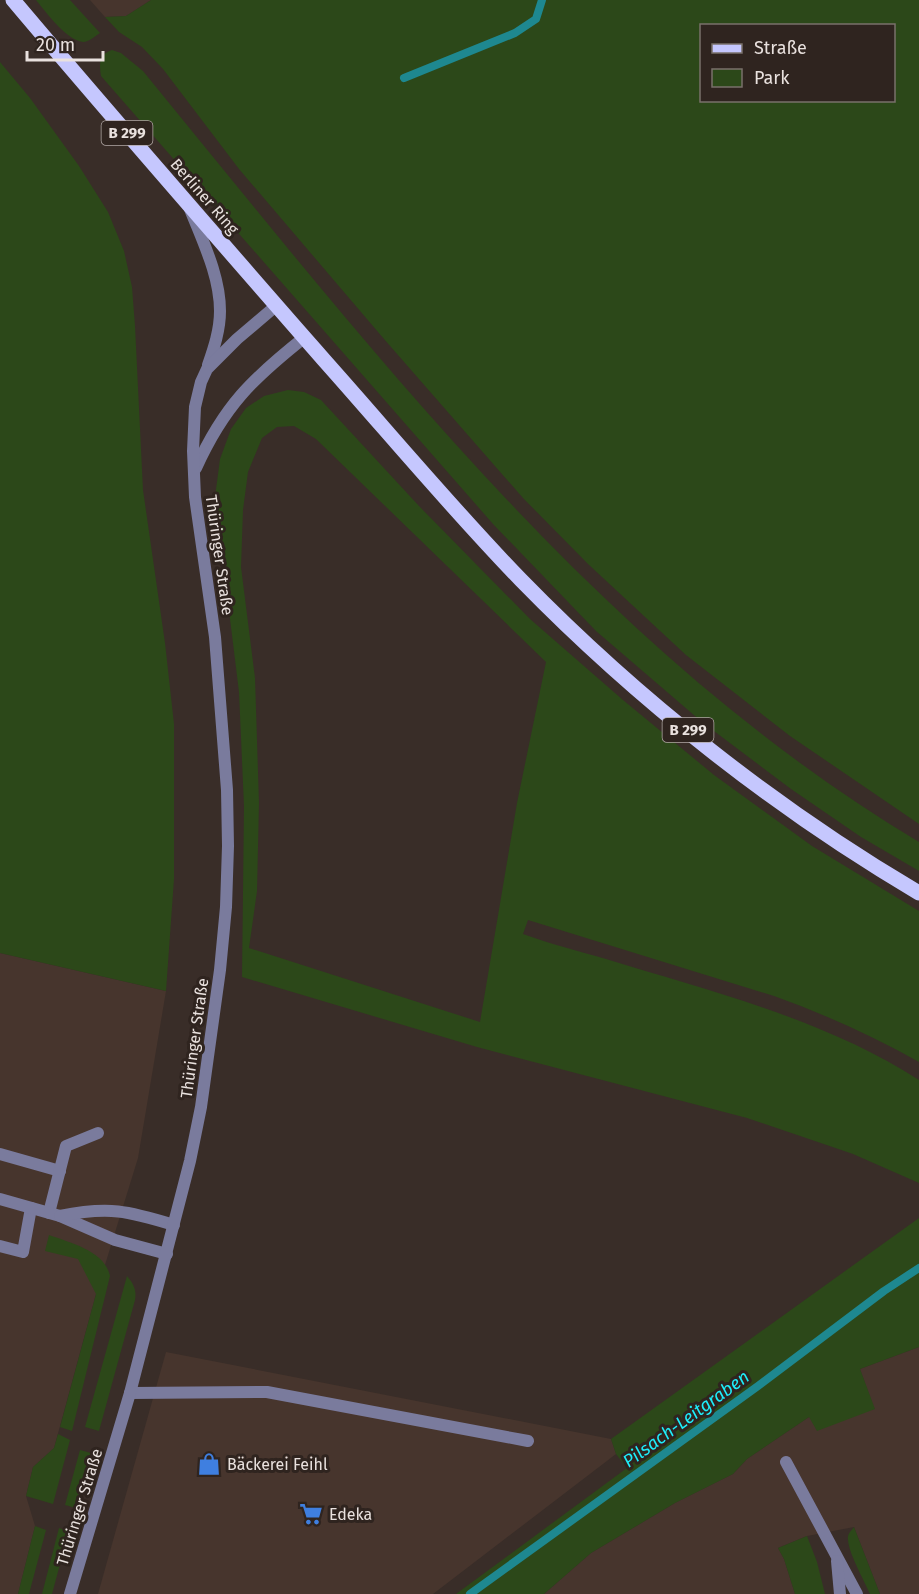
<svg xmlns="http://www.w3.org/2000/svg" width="919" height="1594" viewBox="0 0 919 1594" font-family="'Fira Sans',sans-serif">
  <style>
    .built { fill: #47352d }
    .green { fill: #2c4819; fill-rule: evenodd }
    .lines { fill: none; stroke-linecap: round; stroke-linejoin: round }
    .stream { stroke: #1e8890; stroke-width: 8 }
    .service { stroke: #7a7b9d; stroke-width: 12 }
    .minor { stroke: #7a7b9d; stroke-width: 12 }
    .tertiary { stroke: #7a7b9d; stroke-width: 12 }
    .primary { stroke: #c5c7fe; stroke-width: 15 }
    .labels { text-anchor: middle; stroke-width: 6; stroke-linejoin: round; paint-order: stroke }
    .shield { fill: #2f241f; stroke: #b1a8a5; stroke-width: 1.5 }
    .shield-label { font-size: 15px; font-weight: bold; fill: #e9e1de }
    .street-label { font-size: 16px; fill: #e9e1de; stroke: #2f241f }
    .poi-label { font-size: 16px; fill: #e9e1de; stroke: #2f241f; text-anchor: start }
    .water-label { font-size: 18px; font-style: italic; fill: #1eedfa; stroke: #2f241f }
  </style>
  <rect width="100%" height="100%" fill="#392d28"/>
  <g class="built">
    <polygon points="90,0 151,0 126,16 105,17"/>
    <polygon points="0,953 166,991 138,1158 96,1294 54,1448 33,1467 26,1496 35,1526 18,1594 0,1594"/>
    <polygon points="919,1347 919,1594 880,1594 854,1527 807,1536 778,1548 784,1559 795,1594 544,1594 591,1553 675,1503 733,1474 747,1459 809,1417 874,1409 860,1369"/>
    <polygon points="166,1352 611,1439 616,1454 433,1594 98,1594"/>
  </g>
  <g class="green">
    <path d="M36,0H70L100,33C95,36 89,42 83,42C66,40 46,12 36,0Z"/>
    <path d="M151,0H919V824L790,736L686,655L588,564L523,498L384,339L239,169L163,69L142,47L119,32L105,17L126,16ZM702,26H894V100H702Z"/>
    <path d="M112,50L121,53L143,71C374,353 602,652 919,842V871L861,837L791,789L702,722L596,631L493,524L101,76C99,64 99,54 112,50Z"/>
    <polygon points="0,62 30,98 79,166 108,212 124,251 132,287 135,326 143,490 165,643 174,724 174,879 166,991 0,953"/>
    <path d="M288,390L304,392L321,400L419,506L530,619L623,700L714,775L812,846L919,911V1062C873,1036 824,1014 774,996L528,920L523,934C550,944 579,951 606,959C713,992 824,1019 919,1080V1183L853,1154L747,1118L477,1047L242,977L244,806L239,692L215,497L220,459L231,429L246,408L264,396ZM294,426L316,439L546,662L517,803L480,1022L249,948L257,891L259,803L255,678L241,567L243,510L248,472L262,438L277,427Z"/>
    <polygon points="919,1218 919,1347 860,1369 875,1409 817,1431 809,1417 747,1459 733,1474 675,1503 591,1553 544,1594 456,1594 627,1468 616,1454 611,1439"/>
    <path d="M49,1235C71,1243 105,1251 110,1276L72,1431L60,1427L96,1294L78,1259L45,1251Z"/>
    <path d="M127,1276C133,1283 137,1290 135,1300L99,1431L85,1427Z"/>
    <polygon points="58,1434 70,1440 53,1504 26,1496 33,1467 54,1448"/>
    <polygon points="80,1450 91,1453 76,1508 65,1505"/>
    <polygon points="35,1526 46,1530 29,1594 18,1594"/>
    <path d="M854,1527L880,1594H870C864,1580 849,1554 848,1540C847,1534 851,1531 854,1527Z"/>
    <polygon points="59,1528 69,1531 52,1594 42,1594"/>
    <polygon points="807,1536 817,1562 825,1594 795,1594 784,1559 778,1548"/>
  </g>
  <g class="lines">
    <g class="stream">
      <polyline points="404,78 515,33 536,19 542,0"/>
      <polyline points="470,1594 758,1386 884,1291 919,1268"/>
    </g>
    <g class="service">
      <polyline points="0,1154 60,1171"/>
      <polyline points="49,1213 66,1146 98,1133"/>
      <polyline points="0,1246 23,1252 31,1208"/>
      <polyline points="130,1393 267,1392 528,1441"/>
    </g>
    <g class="minor">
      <polyline points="0,1199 60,1216 115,1240 167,1254"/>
      <path d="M60,1216C109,1206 128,1211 174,1225"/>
      <polyline points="786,1462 857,1594"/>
      <polyline points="837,1561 840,1594"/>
    </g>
    <g class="tertiary">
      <path d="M190,209C203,242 220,276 220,311C220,330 214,348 208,365"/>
      <path d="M196,468C224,406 252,379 305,337"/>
      <polyline points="70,1594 130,1393 190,1161 201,1107 220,970 226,907 228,846 227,790 215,637 195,497 193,451 195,407 201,382 207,369 237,339 277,305"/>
    </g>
    <path class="primary" d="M13,0C115,121 220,241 324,360C389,433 453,510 521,580C637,699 776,809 919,893"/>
  </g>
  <defs>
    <g id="shop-bare" transform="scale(1.8)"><path d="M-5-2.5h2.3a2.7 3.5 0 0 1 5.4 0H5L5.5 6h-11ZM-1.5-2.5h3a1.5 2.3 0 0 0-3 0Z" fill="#3f7fe0" stroke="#2f241f" stroke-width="2.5" paint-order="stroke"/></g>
    <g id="supermarket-bare" transform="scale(1.8)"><path d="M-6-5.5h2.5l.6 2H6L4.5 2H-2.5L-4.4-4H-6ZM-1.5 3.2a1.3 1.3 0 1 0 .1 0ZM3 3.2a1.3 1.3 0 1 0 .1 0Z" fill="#3f7fe0" stroke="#2f241f" stroke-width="2.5" paint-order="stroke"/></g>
  </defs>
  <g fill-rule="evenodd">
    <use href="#shop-bare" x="209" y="1464"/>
    <use href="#supermarket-bare" x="311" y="1514"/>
  </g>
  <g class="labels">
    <g class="shield">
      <rect x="101.5" y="121" width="51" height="24" rx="4.5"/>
      <rect x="662.5" y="718" width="51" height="24" rx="4.5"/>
    </g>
    <g class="shield-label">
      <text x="127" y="138">B 299</text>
      <text x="688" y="735">B 299</text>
    </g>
    <g class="street-label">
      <text transform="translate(205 196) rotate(49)" y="6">Berliner Ring</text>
      <text transform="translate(220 555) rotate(82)" y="6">Thüringer Straße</text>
      <text transform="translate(194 1038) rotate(-82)" y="6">Thüringer Straße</text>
      <text transform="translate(79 1507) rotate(-73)" y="6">Thüringer Straße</text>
    </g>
    <g class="poi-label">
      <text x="227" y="1470">Bäckerei Feihl</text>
      <text x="329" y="1520">Edeka</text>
    </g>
    <g class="water-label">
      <text transform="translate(686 1419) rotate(-36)" y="6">Pilsach-Leitgraben</text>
    </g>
  </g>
  <rect x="700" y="24" width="195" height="78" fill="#2f241f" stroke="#79706b" stroke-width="1.5"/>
  <rect x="712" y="44" width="30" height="9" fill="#c5c7fe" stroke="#79706b" stroke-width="1.5"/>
  <text x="754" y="54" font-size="18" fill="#e9e1de">Straße</text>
  <rect x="712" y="69" width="30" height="18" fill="#2c4819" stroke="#79706b" stroke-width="1.5"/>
  <text x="754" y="84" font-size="18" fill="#e9e1de">Park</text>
  <path d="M27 51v9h76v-9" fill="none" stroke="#e9e1de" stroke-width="3"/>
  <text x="36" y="51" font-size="18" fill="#e9e1de" stroke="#2f241f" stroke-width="4.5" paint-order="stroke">20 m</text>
</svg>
